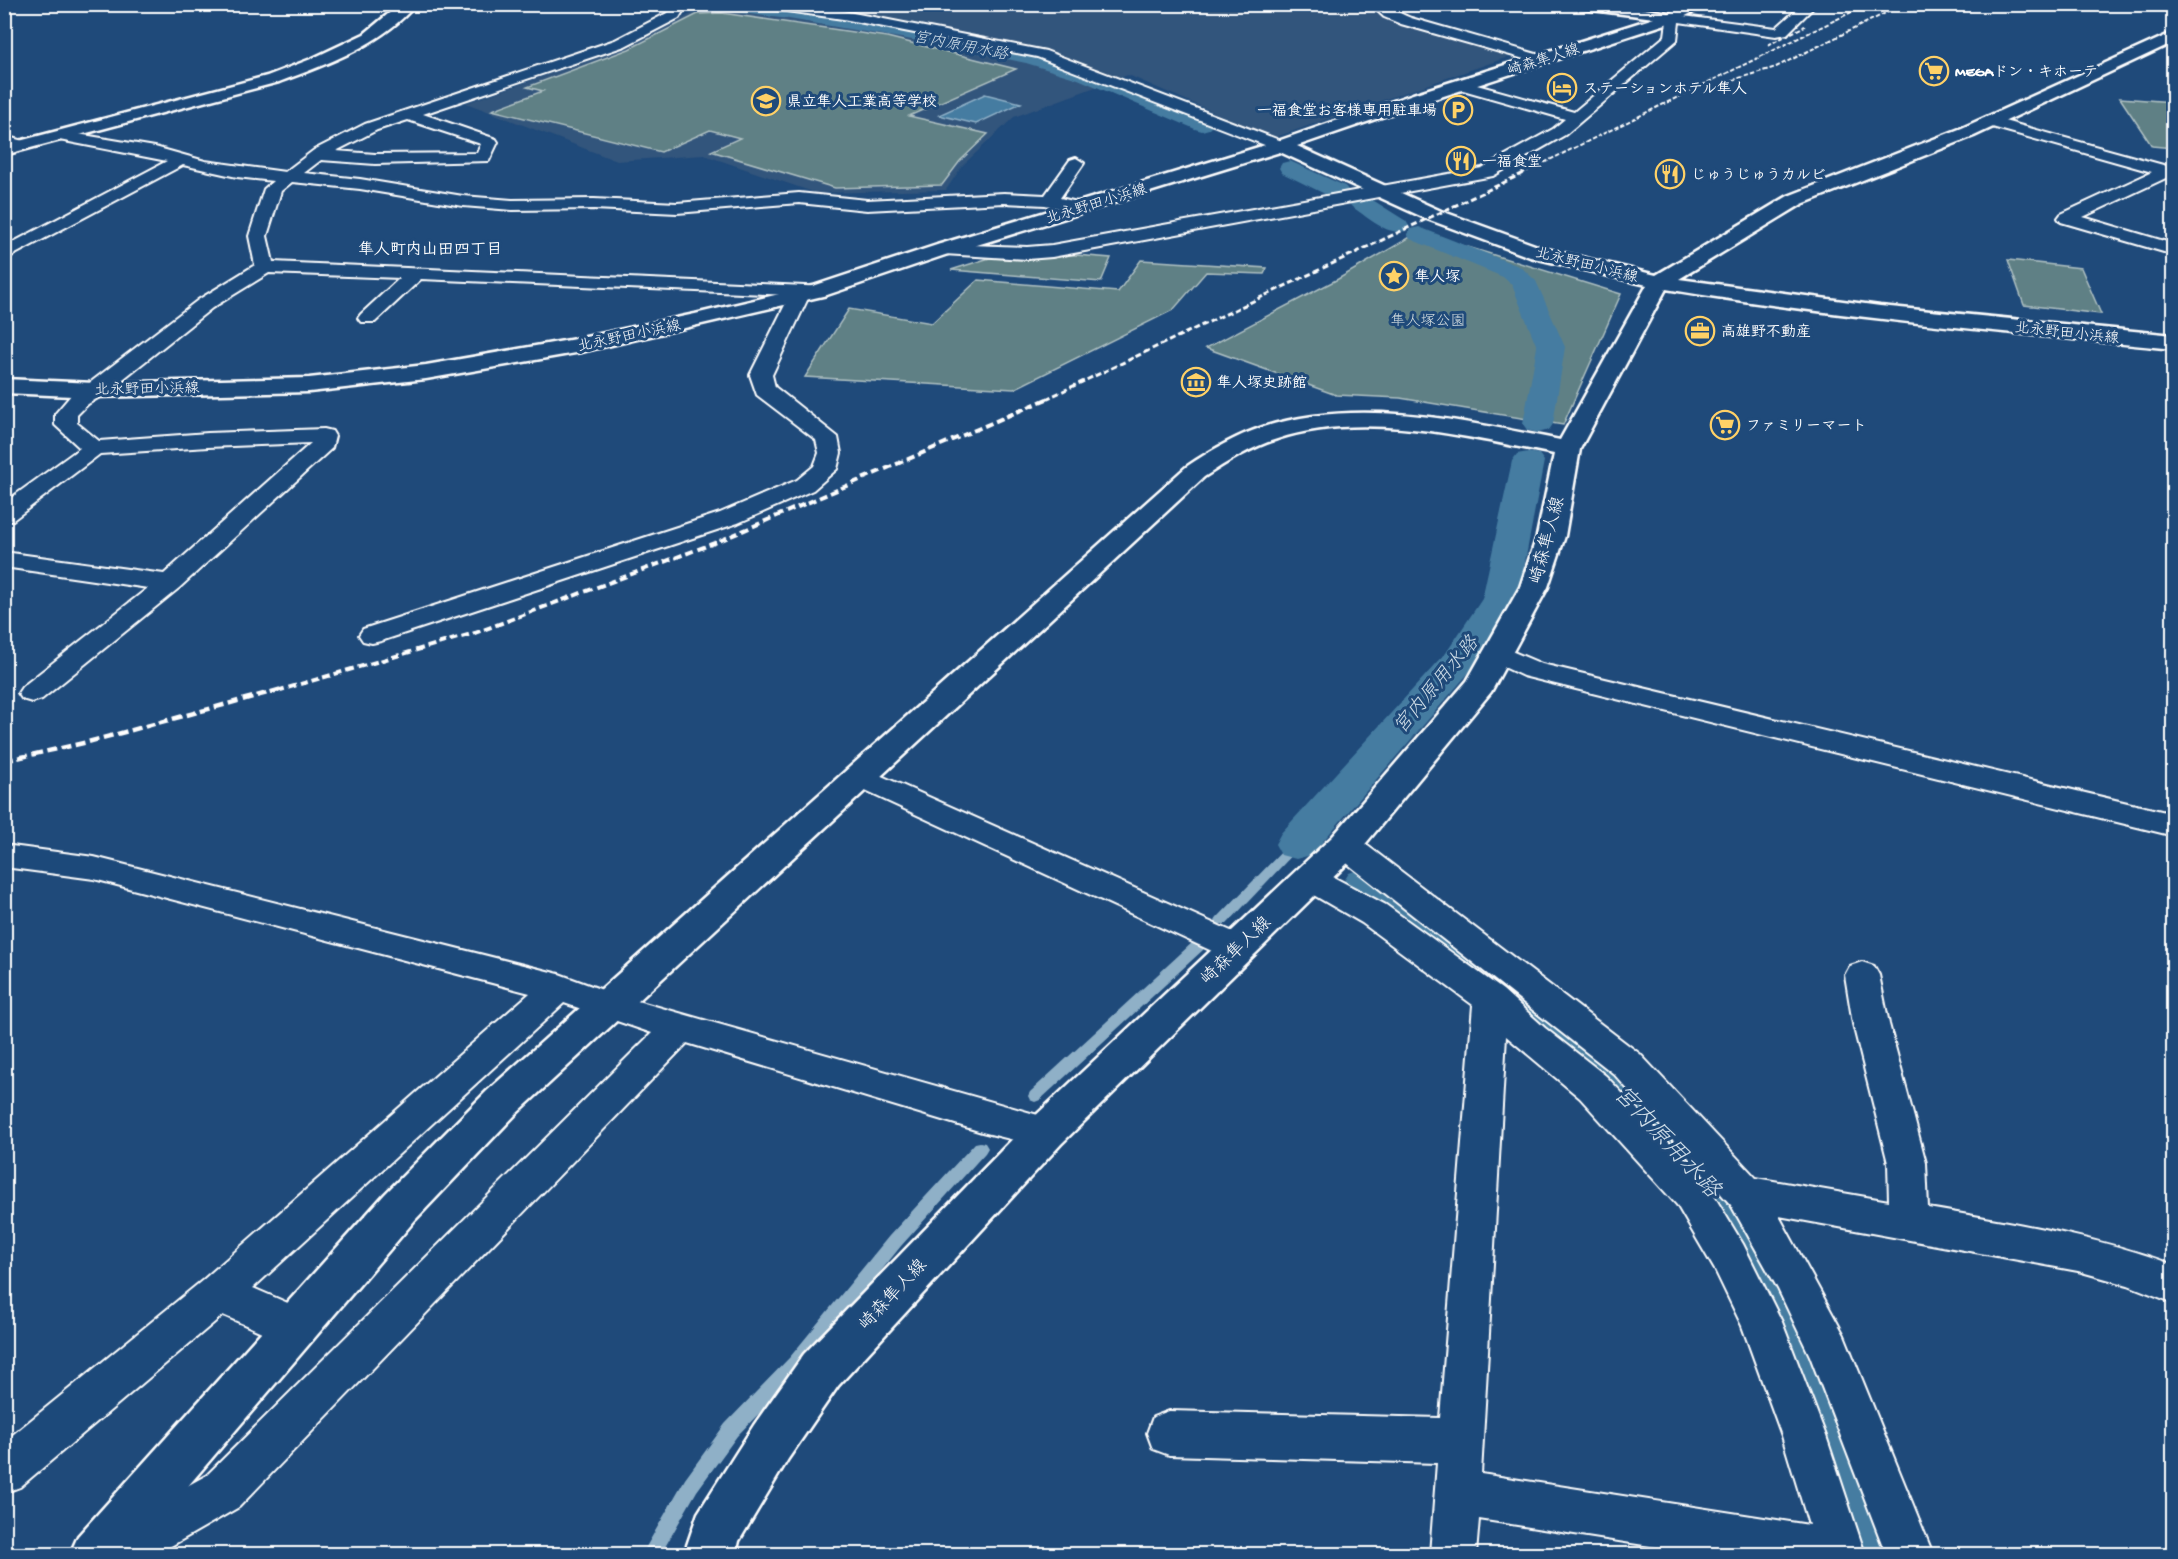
<svg xmlns="http://www.w3.org/2000/svg" width="2178" height="1559" viewBox="0 0 2178 1559" font-family="'Gochi Hand','Klee One',sans-serif">
  <style>
    .built { fill: #32547b }
    .green { fill: #5f8085; stroke: #afc0c2; stroke-width: 1.5 }
    .water { fill: #457ca1; stroke: #8fb0c7; stroke-width: 1.5 }
    .lines { fill: none; stroke-linecap: round; stroke-linejoin: round }
    .stream { fill: #8fb0c7; fill-rule: evenodd }
    .canal { fill: #457ca1; fill-rule: evenodd }
    .street-casing { stroke: #fff; stroke-width: 4 }
    .secondary-casing { stroke: #fff; stroke-width: 5 }
    .street { fill: #1f4a7a; fill-rule: evenodd }
    .secondary { fill: #1f4a7a; fill-rule: evenodd }
    .rail-far3 { stroke: #fff; stroke-width: 2; stroke-dasharray: 4.5 2; stroke-linecap: butt }
    .rail-far2 { stroke: #fff; stroke-width: 3; stroke-dasharray: 6 3; stroke-linecap: butt }
    .rail-far1 { stroke: #fff; stroke-width: 4; stroke-dasharray: 8 4; stroke-linecap: butt }
    .rail { stroke: #fff; stroke-width: 4.5; stroke-dasharray: 10 4.5; stroke-linecap: butt }
    .labels { text-anchor: middle; stroke-width: 6; stroke-linejoin: round; paint-order: stroke }
    .far-street-label { font-size: 15px; fill: #fff; stroke: #1f4a7a }
    .far-poi-label { font-size: 15px; font-weight: bold; fill: #fff; stroke: #1f4a7a; text-anchor: start }
    .far-park-label { font-size: 15px; fill: #d7dfe0; stroke: #1f4a7a }
    .far-water-label { font-size: 16px; font-style: italic; fill: #d0dee8; stroke: #1f4a7a }
    .far-neighbourhood-label { font-size: 16px; font-weight: bold; fill: #fff; stroke: #1f4a7a }
    .street-label { font-size: 18px; fill: #fff; stroke: #1f4a7a }
    .water-label { font-size: 20px; font-style: italic; fill: #d0dee8; stroke: #1f4a7a }
    .near-water-label { font-size: 24px; font-style: italic; fill: #d0dee8; stroke: #1f4a7a }
  </style>
  <rect width="100%" height="100%" fill="#1f4a7a"/>
  <filter id="ink" filterUnits="userSpaceOnUse"><feTurbulence type="fractalNoise" baseFrequency=".0167" numOctaves="2"/><feDisplacementMap in="SourceGraphic" scale="12" xChannelSelector="R" yChannelSelector="G"/><feConvolveMatrix kernelMatrix="1 2 1 2 8 2 1 2 1" color-interpolation-filters="sRGB"/></filter>
  <g filter="url(#ink)">
    <polygon class="built" points="878,4 1366,5 1379,15 1511,56 1273,138 1128,75 1014,117 962,166 946,190 816,193 704,155 617,161 466,103 623,49 695,12 726,9 825,22"/>
    <g class="green">
      <polygon points="722,13 887,37 1016,69 909,116 988,134 960,161 942,185 835,188 711,151 740,138 710,130 661,152 492,110 543,91 527,87 629,49 698,14"/>
      <polygon points="2120,98 2173,102 2173,148 2152,146"/>
      <polygon points="1419,232 1621,294 1563,425 1400,398 1336,395 1206,348 1338,279"/>
      <polygon points="1015,250 1111,258 1101,282 951,270"/>
      <polygon points="1141,260 1267,268 1264,274 1206,272 1173,310 1014,389 805,377 849,309 932,323 978,280 1118,292"/>
      <polygon points="2008,260 2081,268 2101,314 2024,305"/>
    </g>
    <polygon class="water" points="985,94 1021,103 976,124 939,115"/>
    <g class="lines">
      <g class="stream">
        <polygon points="1296,840 1300,841 1302,844 1300,847 1227,924 1217,924 1215,921 1217,918 1292,841"/>
        <polygon points="1198,941 1203,942 1205,946 1203,950 1040,1100 1035,1102 1030,1100 1028,1096 1030,1092 1193,942"/>
        <polygon points="980,1142 985,1143 988,1148 985,1153 901,1246 802,1369 737,1436 697,1491 661,1554 642,1554 685,1479 725,1424 790,1357 889,1236 975,1143"/>
      </g>
      <g class="canal">
        <polygon points="701,4 755,4 789,9 936,32 1030,52 1092,71 1209,121 1213,125 1209,129 1202,131 1195,129 1078,79 1026,63 936,44 789,19 709,9"/>
        <polygon points="1290,161 1345,186 1349,191 1345,196 1337,198 1329,196 1282,173 1279,168 1282,163"/>
        <path d="M1360,195L1368,197L1406,221L1409,226L1406,231C1386,236 1368,217 1352,207L1348,202L1352,197Z"/>
        <polygon points="1419,227 1521,267 1536,281 1565,347 1553,424 1549,430 1538,433 1527,430 1523,424 1537,347 1512,285 1503,277 1410,239 1407,234 1410,229"/>
        <polygon points="1528,452 1539,454 1544,461 1518,599 1472,669 1311,855 1296,859 1281,855 1275,844 1281,833 1446,653 1482,599 1512,461 1517,454"/>
        <polygon points="1364,868 1379,873 1513,968 1601,1038 1738,1174 1806,1293 1916,1554 1852,1554 1762,1323 1700,1206 1567,1066 1481,994 1349,895 1342,884 1349,873"/>
      </g>
      <g class="street-casing">
        <g id="street">
          <polygon points="759,4 796,4 843,11 1046,51 1287,143 1289,146 1287,149 1275,149 1037,57 843,19 765,8"/>
          <path d="M1370,4C1386,4 1396,12 1411,18L1547,57L1549,60L1542,64L1401,24L1384,17Z"/>
          <polygon points="1803,4 1817,4 1787,34 1776,36 1679,22 1677,40 1565,135 1493,176 1052,257 1027,259 944,254 938,253 935,249 938,245 944,244 1027,247 1052,245 1482,168 1553,129 1565,119 1456,88 1454,85 1456,82 1466,82 1574,112 1665,36 1668,14 1776,28"/>
          <path d="M673,5L680,4L685,8L679,18L625,46L423,114L496,139L498,142L489,161L375,164L321,160L304,173L360,179L463,196L512,200L594,199L677,203L799,193L867,200L1004,193L1045,195L1070,160L1076,158L1084,163L1060,198L1086,204L1089,208L1086,212L1080,213L1045,205L1004,203L867,210L799,203L677,213L594,209L512,210L463,206L360,189L292,182L281,191L267,236L273,262L827,287L830,291L827,295L809,296L772,375L775,387L838,437L841,453L837,469L813,490L738,523L381,641L372,643L363,641L359,635L363,629L720,513L797,480L814,466L819,453L816,440L757,395L750,375L790,295L421,279L375,322H361L358,318L361,314L400,278L269,273L212,308L103,395L88,404L77,415V423L99,441L208,433L324,429L332,431L335,436L332,448L179,588L42,699L32,702L22,699L18,693L22,687L148,588L4,567V552L164,574L311,443L208,447L100,454L13,520L4,522V503L80,448L55,425V414L72,394L87,385L198,300L255,265L249,236L264,189L273,181L237,177L183,165L4,260V247L167,161L54,139L52,136L54,133L60,131L155,147L205,161L285,172L314,150L365,124L615,40L669,12ZM408,120L481,144L477,153L375,154L336,151L377,130Z"/>
          <polygon points="1990,117 2174,168 2174,178 2168,177 2083,217 2174,244 2174,255 2061,222 2058,218 2061,214 2152,172 1985,125 1982,122"/>
          <polygon points="4,136 27,142 29,145 21,150 4,146"/>
          <polygon points="1497,645 1542,664 2174,814 2174,836 1523,676 1487,659 1483,653 1487,647"/>
          <polygon points="859,766 1249,939 1254,948 1249,957 1237,961 1225,957 848,783 844,776 848,769"/>
          <path d="M1345,834L1356,837L1640,1054L1756,1178L1889,1201L1888,1163L1853,1024L1845,975L1850,966L1862,962L1874,966L1879,975L1889,1024L1926,1163L1928,1208C2014,1223 2092,1235 2174,1265V1303L2128,1285L2078,1271L1779,1216L1844,1335L1933,1554H1886L1810,1356L1778,1289L1731,1205L1614,1074L1334,853L1329,845L1334,837Z"/>
          <polygon points="4,845 94,857 559,974 616,995 1059,1121 1065,1132 1059,1143 1046,1148 982,1132 687,1043 239,1507 157,1554 89,1554 95,1537 207,1475 652,1033 564,1003 253,1288 311,1313 317,1327 311,1341 296,1347 223,1315 20,1487 4,1493 4,1442 203,1280 530,993 94,879 4,867"/>
          <path d="M1309,866L1320,870L1386,905L1503,990L1545,1028L1606,1076L1705,1181L1743,1244L1782,1322L1826,1436L1865,1554H1701L1479,1519L1476,1554H1430L1437,1463L1169,1455L1153,1449L1147,1433L1153,1417L1169,1411L1440,1418L1473,1005L1362,923L1298,886L1293,878L1298,870ZM1506,1036L1580,1098L1677,1205L1715,1270L1742,1326L1782,1436L1809,1525L1481,1474Z"/>
        </g>
      </g>
      <g class="secondary-casing">
        <g id="secondary">
          <path d="M400,4H416C382,45 327,64 279,82L4,155V145L267,76L311,59L364,34Z"/>
          <path d="M1570,4H1615L1669,13L1688,4H1708L1678,20L1425,102L1297,146L1441,211L1543,248L1656,275L1788,196L1962,128L2174,32V42L1974,136L1802,204L1679,279L1880,306L2174,335V349C2004,332 1834,317 1666,289L1580,449L1565,536L1548,587L1491,692L1357,854L1061,1144L838,1386L788,1459L739,1541L736,1554H684L698,1513L754,1425L804,1354L1031,1120L1333,836L1467,681L1520,587L1537,536L1554,454C1468,437 1362,410 1277,439C1251,447 1227,462 1204,477L515,1115L415,1220L130,1554H70L78,1536L385,1194L487,1091L1186,467C1210,451 1235,436 1263,427C1360,397 1462,421 1560,440L1647,285L1530,257L1427,219L1280,152L951,253L827,295L581,352L426,379L309,392L95,397L4,393V379L95,383L309,378L426,365L581,338L695,314L813,286L937,245L1275,142L1413,94L1654,18L1577,8Z"/>
        </g>
      </g>
      <use href="#street" class="street"/>
      <use href="#secondary" class="secondary"/>
      <g class="rail-far3">
        <polyline points="1768,45 1805,26"/>
        <polyline points="1726,82 1776,67 1904,4"/>
        <polyline points="1521,174 1868,4"/>
      </g>
      <polyline class="rail-far2" points="1046,399 1524,173"/>
      <polyline class="rail-far1" points="277,691 475,633 717,542 1049,398"/>
      <polyline class="rail" points="4,761 88,742 282,689"/>
    </g>
  </g>
  <defs>
    <g id="supermarket-ring" transform="scale(1.5)"><circle r="9.5" fill="#1f4a7a" stroke="#ffd166" stroke-width="1.5"/><path d="M-6-5.5h2.5l.6 2H6L4.5 2H-2.5L-4.4-4H-6ZM-1.5 3.2a1.3 1.3 0 1 0 .1 0ZM3 3.2a1.3 1.3 0 1 0 .1 0Z" fill="#ffd166"/></g>
    <g id="hotel-ring" transform="scale(1.5)"><circle r="9.5" fill="#1f4a7a" stroke="#ffd166" stroke-width="1.5"/><path d="M-6-4.5h1.5V1H6V5H4.5V3h-9V5H-6ZM-4 0a1.8 1.8 0 1 1 3.6 0ZM.5 0V-2.5h3Q6-2.5 6 0Z" fill="#ffd166"/></g>
    <g id="school-ring" transform="scale(1.5)"><circle r="9.5" fill="#1f4a7a" stroke="#ffd166" stroke-width="1.5"/><path d="M0-5L7-2L0 1L-7-2ZM-4 1L0 2.5L4 1V4Q0 6-4 4Z" fill="#ffd166"/></g>
    <g id="parking-ring" transform="scale(1.5)"><circle r="9.5" fill="#1f4a7a" stroke="#ffd166" stroke-width="1.5"/><path d="M-3.5-5.5H1a3.5 3.5 0 0 1 0 7H-1V5.5H-3.5ZM-1-3.4V-.6H.8a1.4 1.4 0 0 0 0-2.8Z" fill="#ffd166"/></g>
    <g id="restaurant-ring" transform="scale(1.5)"><circle r="9.5" fill="#1f4a7a" stroke="#ffd166" stroke-width="1.5"/><path d="M-5-6h1v4h1v-4h1v4h1v-4h1v5L-1.5 .5V6h-2V.5L-5-1ZM5-6V6H3V1.5H1.5Q1.5-4 5-6Z" fill="#ffd166"/></g>
    <g id="sight-ring" transform="scale(1.5)"><circle r="9.5" fill="#1f4a7a" stroke="#ffd166" stroke-width="1.5"/><path d="M0-6L1.8-2.2L6-1.7L2.9 1.2L3.7 5.4L0 3.3L-3.7 5.4L-2.9 1.2L-6-1.7L-1.8-2.2Z" fill="#ffd166"/></g>
    <g id="office-ring" transform="scale(1.5)"><circle r="9.5" fill="#1f4a7a" stroke="#ffd166" stroke-width="1.5"/><path d="M-6-3h4V-5.5h4V-3h4V5H-6ZM-1-4.5V-3h2v-1.5ZM-6 0V1H6V0Z" fill="#ffd166"/></g>
    <g id="museum-ring" transform="scale(1.5)"><circle r="9.5" fill="#1f4a7a" stroke="#ffd166" stroke-width="1.5"/><path d="M0-6L6-3V-2H-6V-3ZM-5-1h2V3h-2ZM-1-1h2V3h-2ZM3-1h2V3H3ZM-6 4H6V6H-6Z" fill="#ffd166"/></g>
  </defs>
  <g fill-rule="evenodd">
    <use href="#supermarket-ring" x="1934" y="71"/>
    <use href="#hotel-ring" x="1562" y="88"/>
    <use href="#school-ring" x="766" y="101"/>
    <use href="#parking-ring" x="1458" y="110"/>
    <use href="#restaurant-ring" x="1461" y="161"/>
    <use href="#restaurant-ring" x="1670" y="174"/>
    <use href="#sight-ring" x="1394" y="276"/>
    <use href="#office-ring" x="1700" y="331"/>
    <use href="#museum-ring" x="1196" y="382"/>
    <use href="#supermarket-ring" x="1725" y="425"/>
  </g>
  <g class="labels">
    <g class="far-street-label">
      <text transform="translate(1543 59) rotate(-18)" y="5">崎森隼人線</text>
      <text transform="translate(1096 203) rotate(-17)" y="5">北永野田小浜線</text>
      <text transform="translate(1587 264) rotate(14)" y="5">北永野田小浜線</text>
      <text transform="translate(2067 332) rotate(6)" y="5">北永野田小浜線</text>
      <text transform="translate(629 335) rotate(-12)" y="5">北永野田小浜線</text>
      <text transform="translate(147 388) rotate(-1)" y="5">北永野田小浜線</text>
    </g>
    <g class="far-poi-label">
      <text x="1955" y="76">MEGAドン・キホーテ</text>
      <text x="1583" y="93">ステーションホテル隼人</text>
      <text x="787" y="106">県立隼人工業高等学校</text>
      <text x="1437" y="115" text-anchor="end">一福食堂お客様専用駐車場</text>
      <text x="1482" y="166">一福食堂</text>
      <text x="1691" y="179">じゅうじゅうカルビ</text>
      <text x="1415" y="281">隼人塚</text>
      <text x="1721" y="336">高雄野不動産</text>
      <text x="1217" y="387">隼人塚史跡館</text>
      <text x="1746" y="430">ファミリーマート</text>
    </g>
    <g class="far-park-label">
      <text x="1428" y="325">隼人塚公園</text>
    </g>
    <g class="far-water-label">
      <text transform="translate(961 44) rotate(11)" y="6">宮内原用水路</text>
    </g>
    <g class="far-neighbourhood-label">
      <text x="430" y="254">隼人町内山田四丁目</text>
    </g>
    <g class="street-label">
      <text transform="translate(1546 540) rotate(-75)" y="6">崎森隼人線</text>
      <text transform="translate(1235 950) rotate(-44)" y="6">崎森隼人線</text>
      <text transform="translate(892 1294) rotate(-47)" y="6">崎森隼人線</text>
    </g>
    <g class="water-label">
      <text transform="translate(1435 684) rotate(-50)" y="7">宮内原用水路</text>
    </g>
    <g class="near-water-label">
      <text transform="translate(1668 1141) rotate(47)" y="8">宮内原用水路</text>
    </g>
  </g>
  <rect width="2178" height="1559" fill="none" stroke="#1f4a7a" stroke-width="24"/>
  <rect x="12" y="12" width="2154" height="1535" fill="none" stroke="#fff" stroke-width="2" filter="url(#ink)"/>
</svg>
